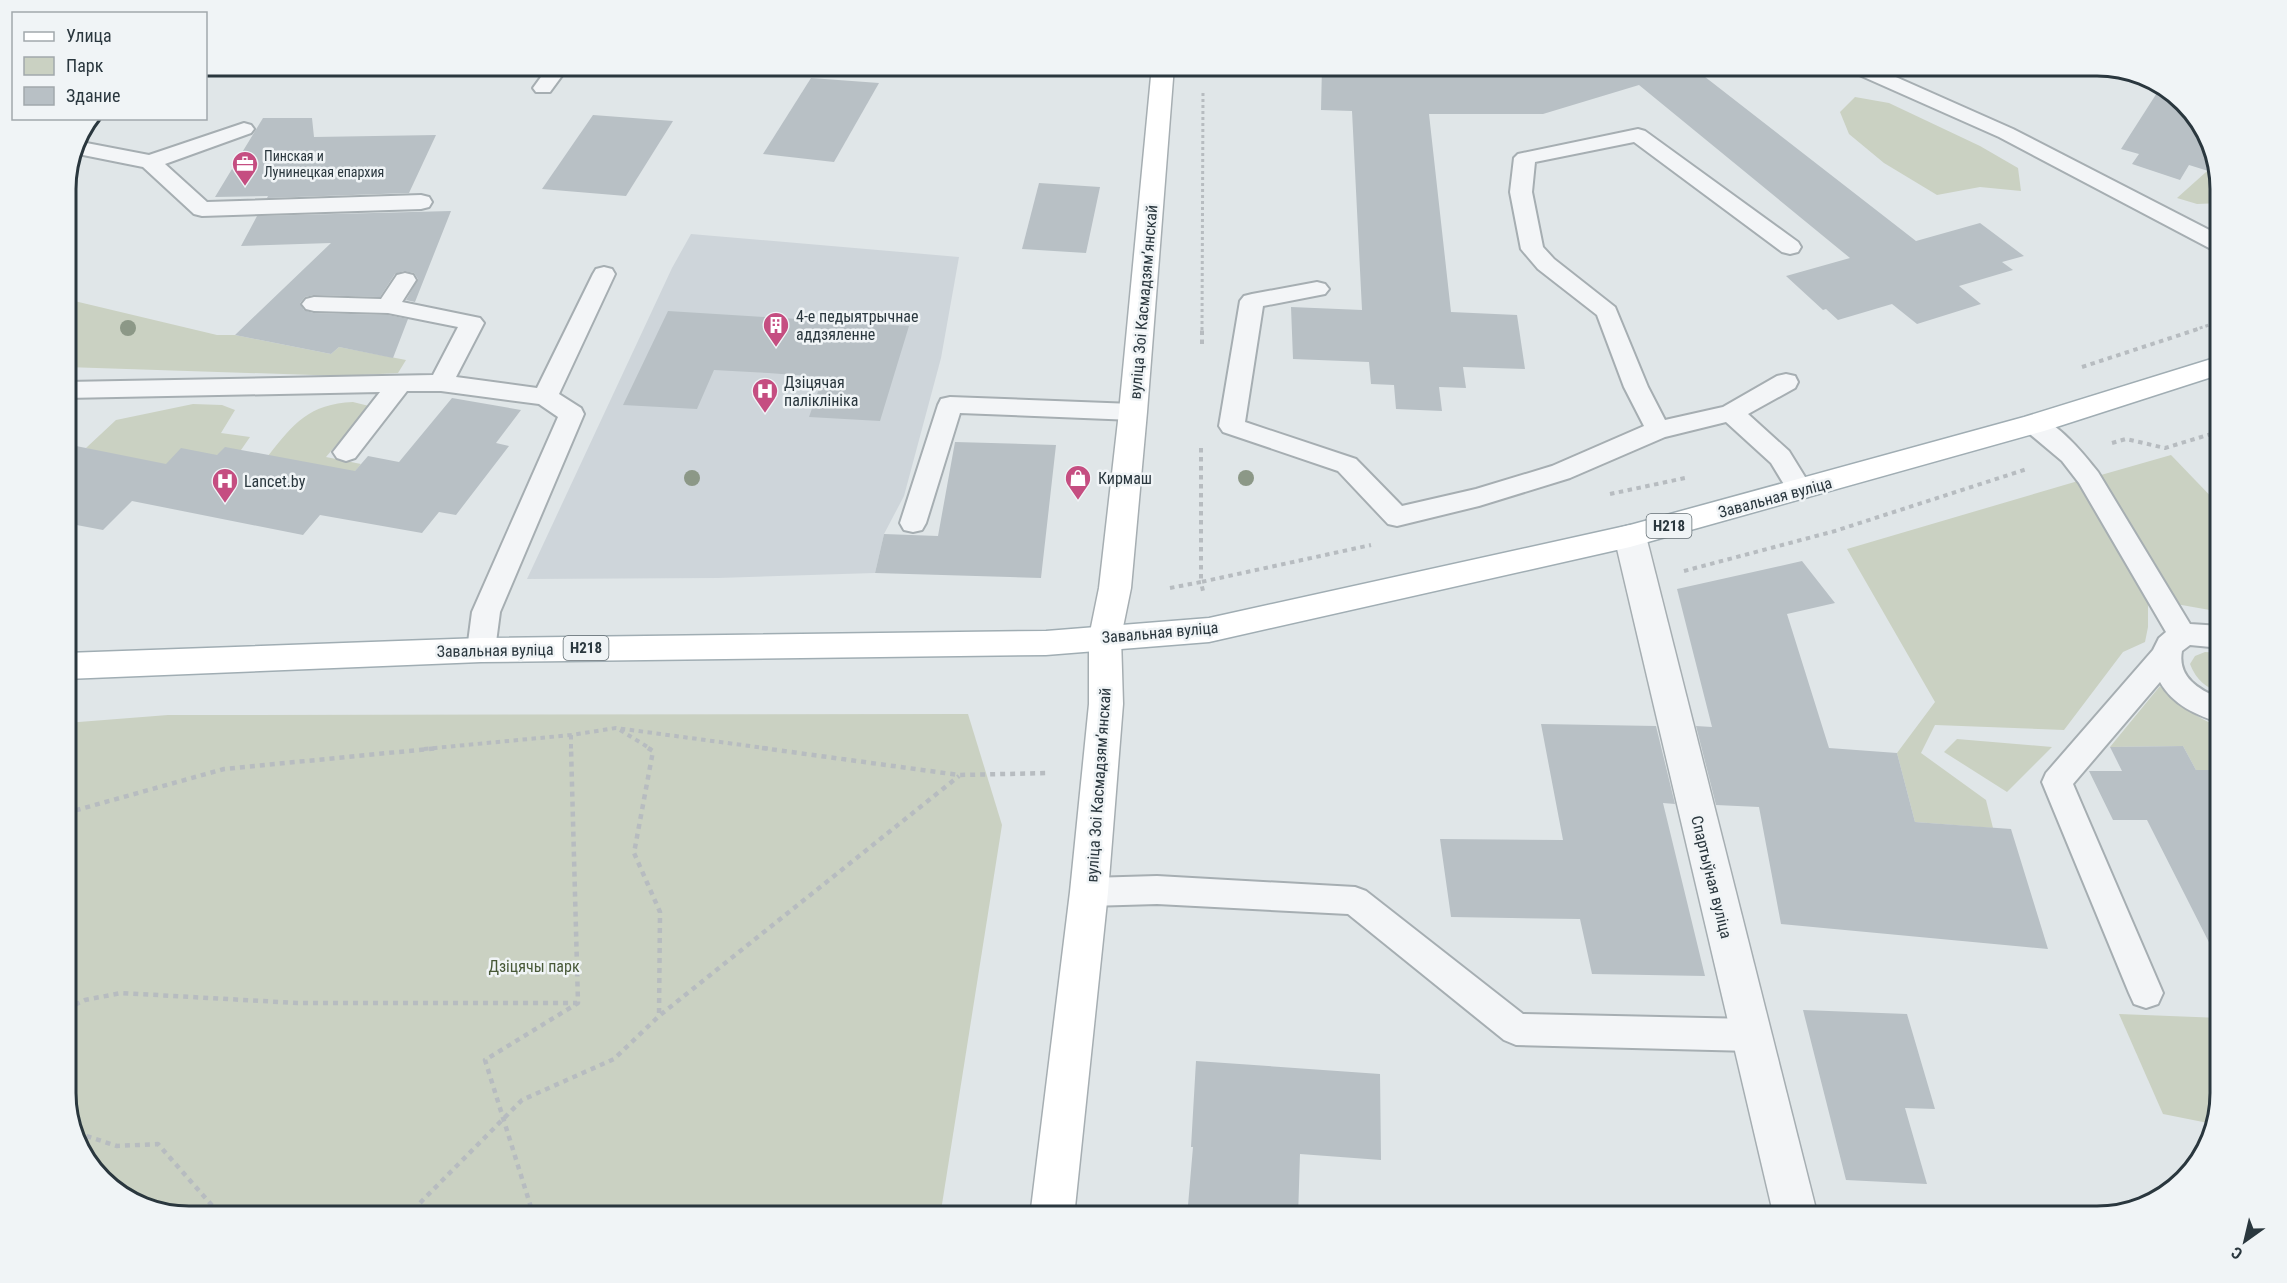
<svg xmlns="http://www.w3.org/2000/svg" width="2287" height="1283" viewBox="0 0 2287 1283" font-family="'Roboto Condensed',sans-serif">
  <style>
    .built { fill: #ced5da }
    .green { fill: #cad1c2 }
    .building { fill: #b8c0c5 }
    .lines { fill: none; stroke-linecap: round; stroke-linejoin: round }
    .service-casing { stroke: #a6aeb2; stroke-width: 4 }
    .minor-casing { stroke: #a6aeb2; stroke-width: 3 }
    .secondary-casing { stroke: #a6aeb2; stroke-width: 3 }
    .primary-casing { stroke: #a0adb3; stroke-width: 3 }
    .path-far2 { stroke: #b7bcc0; stroke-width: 3; stroke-dasharray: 3 3; stroke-linecap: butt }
    .path-far1 { stroke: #b7bcc0; stroke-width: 4; stroke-dasharray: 4.5 4.5; stroke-linecap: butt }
    .path { stroke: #b7bcc0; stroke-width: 4.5; stroke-dasharray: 5 5; stroke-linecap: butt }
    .service { fill: #f3f5f7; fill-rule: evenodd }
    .minor { fill: #f3f5f7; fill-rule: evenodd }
    .secondary { fill: #fff; fill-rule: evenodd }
    .primary { fill: #fff; fill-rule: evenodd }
    .tree { fill: #8c9887 }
    .labels { text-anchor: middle; stroke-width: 5; stroke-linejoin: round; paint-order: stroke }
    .far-poi-label { font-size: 14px; fill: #2a373e; stroke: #f0f4f6; text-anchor: start }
    .shield { fill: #f0f4f6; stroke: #657075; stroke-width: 1.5 }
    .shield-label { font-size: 15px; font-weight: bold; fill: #2a373e }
    .street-label { font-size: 16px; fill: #2a373e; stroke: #f0f4f6 }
    .poi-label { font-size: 16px; fill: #2a373e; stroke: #f0f4f6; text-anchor: start }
    .park-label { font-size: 16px; fill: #485938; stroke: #f0f4f6 }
    .rim { fill: none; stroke: #2a373e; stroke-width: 3 }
  </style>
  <rect width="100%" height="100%" fill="#e0e6e8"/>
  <polygon class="built" points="691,234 959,257 941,358 904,496 884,534 875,573 718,578 527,579 672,268"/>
  <g class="green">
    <polygon points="1855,97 1889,103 1980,146 2018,168 2021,191 1980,187 1937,195 1884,163 1849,134 1840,112"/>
    <polygon points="2215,164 2221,182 2221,203 2197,204 2177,198"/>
    <polygon points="66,299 217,335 235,335 331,354 339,347 406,360 398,373 343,376 66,367"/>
    <path d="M353,402L369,406L326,457L361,464L347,481L268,456C294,423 309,404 353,402Z"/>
    <polygon points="193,404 222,405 235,410 221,433 250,437 241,450 217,455 155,475 86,448 116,420"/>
    <polygon points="2171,455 2221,507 2221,612 2176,604 2101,475"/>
    <polygon points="2078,481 2148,599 2148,627 2145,642 2123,652 2064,730 1935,725 1921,753 1986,800 1993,828 1915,822 1897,753 1935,702 1847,549"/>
    <path d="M2205,652L2221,653V694C2206,687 2196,680 2190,664L2195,656Z"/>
    <path d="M2160,686C2181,702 2195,720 2221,726V770H2196L2183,746L2110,747Z"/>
    <polygon points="968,714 1002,825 940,1217 190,1217 128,1201 87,1162 66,1101 66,723 168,715"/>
    <polygon points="1957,739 2052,747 2007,792 1944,752"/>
    <polygon points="2119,1014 2221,1018 2221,1094 2213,1124 2163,1114"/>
  </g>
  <g class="building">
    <polygon points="1322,66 1691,66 1916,241 1980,223 2024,256 2002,262 2013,270 1959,286 1981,304 1917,324 1892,304 1838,320 1826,309 1823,310 1786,276 1850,258 1639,85 1543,114 1429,114 1451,312 1517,315 1525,369 1463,367 1466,388 1439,387 1442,411 1396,409 1394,385 1371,384 1369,362 1293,359 1291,307 1362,310 1352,111 1321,110"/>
    <polygon points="811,78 879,83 834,162 763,154"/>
    <polygon points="2162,85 2204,127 2218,174 2189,165 2180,180 2132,164 2139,154 2121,149"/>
    <polygon points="593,115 673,121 626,196 542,189"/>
    <polygon points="263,118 312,118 314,137 436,135 409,193 267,198 268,196 215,197"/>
    <polygon points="1039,183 1100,187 1086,253 1022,249"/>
    <polygon points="451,211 415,302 406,300 418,279 414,273 404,271 395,274 380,297 314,295 305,297 300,303 304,310 313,313 388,315 408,319 393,358 339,347 331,354 235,335 331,243 241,246 257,216"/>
    <polygon points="668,311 909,326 880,421 809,417 823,377 768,373 714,370 697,409 623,405"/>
    <polygon points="452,398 521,410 496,443 509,446 456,515 439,512 422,533 320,515 303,535 132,501 103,530 66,523 66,444 166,464 181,448 217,455 225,447 355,471 368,456 399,462"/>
    <polygon points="955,442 1056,445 1041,578 875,573 884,534 938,536"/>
    <polygon points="1802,561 1835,603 1787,614 1829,748 1897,753 1915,822 2011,829 2048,949 1781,924 1759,807 1716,805 1696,726 1712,727 1677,589"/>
    <polygon points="1541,724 1656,726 1675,804 1663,803 1705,976 1592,974 1580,919 1451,917 1440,839 1563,840"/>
    <polygon points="2183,746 2196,770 2221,770 2221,966 2147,820 2113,820 2089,771 2122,771 2110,747"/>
    <polygon points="1803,1010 1907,1014 1935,1109 1905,1108 1927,1184 1846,1180"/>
    <polygon points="1196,1061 1380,1074 1381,1160 1300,1154 1298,1217 1187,1217 1193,1147 1191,1147"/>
  </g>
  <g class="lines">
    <g class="service-casing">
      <g id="service">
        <polygon points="549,66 569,66 550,92 536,92 533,88"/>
        <polygon points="1845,66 1871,66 2013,129 2221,236 2221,252 2213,250 1999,137 1848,70"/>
        <polygon points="244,123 251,125 254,129 251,133 165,164 207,202 421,195 429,197 432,202 429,207 421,209 202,216 194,214 143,167 73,153 76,141 149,155"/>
        <polygon points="1638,129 1645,131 1798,242 1801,247 1798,252 1790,254 1782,252 1634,142 1535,162 1532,192 1543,247 1554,259 1615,307 1648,387 1665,420 1723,407 1777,376 1786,374 1795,376 1798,382 1795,388 1748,414 1789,451 1813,490 1809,496 1800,499 1791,496 1771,463 1726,422 1665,437 1570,478 1479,506 1397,526 1388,524 1338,471 1223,432 1219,426 1240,301 1244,296 1252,294 1317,282 1325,284 1329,289 1325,294 1263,306 1245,422 1356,459 1402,506 1476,489 1552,466 1644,426 1624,387 1597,315 1538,269 1521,249 1510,192 1514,158 1518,154"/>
        <polygon points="604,267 612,269 615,274 559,394 581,408 584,414 500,612 495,650 491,658 481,661 471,658 467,650 472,612 558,417 539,404 441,391 407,391 355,458 346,461 337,458 333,452 380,392 66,398 66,382 433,375 458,327 388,313 314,311 306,309 302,304 306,299 314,297 381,299 397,275 405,273 413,275 416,280 402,302 480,318 484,323 456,377 537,388 593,274 596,269"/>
        <polygon points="950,397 1133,404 1142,406 1145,412 1142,418 1133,420 960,413 926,523 922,530 913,532 904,530 900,523 938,405 941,399"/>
        <path d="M2034,416C2058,422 2083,453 2098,472L2190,624L2221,626V648L2190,645L2182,651C2177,678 2200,690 2221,699V723C2196,715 2173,705 2160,682L2073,784L2163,993L2158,1004L2146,1008L2134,1004L2129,993L2042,782L2046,773L2153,650L2159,638L2166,632L2079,483L2062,461L2025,430L2021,424L2025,418Z"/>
        <polygon points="1157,876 1355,887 1366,891 1523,1014 1751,1019 1763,1024 1768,1035 1763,1046 1751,1051 1516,1045 1504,1040 1348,914 1157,904 1089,906 1078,902 1073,892 1078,882 1089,878"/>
      </g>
    </g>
    <g class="minor-casing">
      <polygon id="minor" points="1630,525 1641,528 1646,536 1818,1217 1774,1217 1614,536 1619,528"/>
    </g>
    <g class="secondary-casing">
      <polygon id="secondary" points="1152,66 1174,66 1147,412 1131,588 1121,637 1123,704 1108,892 1074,1217 1030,1217 1070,892 1089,704 1089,637 1099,588 1119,412"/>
    </g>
    <g class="primary-casing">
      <polygon id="primary" points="2221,356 2221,374 2044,431 1630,547 1209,642 1046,655 481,662 66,679 66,653 481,638 1046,631 1209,618 1630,525 2024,417"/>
    </g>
    <g class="path-far2">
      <polyline points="1202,330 1203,91"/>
      <polyline points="2194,330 2221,321"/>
    </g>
    <g class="path-far1">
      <polyline points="1202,344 1202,329"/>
      <polyline points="2082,367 2198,329"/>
      <polyline points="2112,443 2126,439 2165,448 2221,431"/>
      <polyline points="1201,448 1201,582 1371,545"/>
      <polyline points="1610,494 1685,478"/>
      <polyline points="1684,571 1835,531 2027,469"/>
      <polyline points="1170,588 1201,582 1203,591"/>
      <polyline points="620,730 651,749"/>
      <polyline points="571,735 571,749"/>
      <polyline points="424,749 571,735 616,728 772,749"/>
    </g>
    <g class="path">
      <polyline points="648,748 653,751 634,853 660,912 659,1016"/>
      <polyline points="762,748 959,775 1050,773"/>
      <polyline points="66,813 224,769 439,748"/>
      <polyline points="66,1009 85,1000 121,993 297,1003 577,1003"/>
      <polyline points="77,1133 117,1146 158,1144 216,1210 254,1217"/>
      <polyline points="406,1217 522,1100 614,1059 659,1016 959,776"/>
      <polyline points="534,1217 485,1060 578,1003 571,748"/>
    </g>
    <use href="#service" class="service"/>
    <use href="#minor" class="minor"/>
    <use href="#secondary" class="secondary"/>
    <use href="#primary" class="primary"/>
  </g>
  <g class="tree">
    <circle cx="128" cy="328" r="8"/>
    <circle cx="692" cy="478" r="8"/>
    <circle cx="1246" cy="478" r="8"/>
  </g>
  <defs>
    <g id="office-pin" transform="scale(1.35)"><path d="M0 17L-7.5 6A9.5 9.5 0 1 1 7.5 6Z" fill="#c54e81" stroke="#f0f4f6"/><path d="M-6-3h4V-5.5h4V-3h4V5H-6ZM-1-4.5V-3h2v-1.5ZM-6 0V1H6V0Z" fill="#fff"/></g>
    <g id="building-pin" transform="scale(1.35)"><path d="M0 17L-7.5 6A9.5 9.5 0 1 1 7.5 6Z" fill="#c54e81" stroke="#f0f4f6"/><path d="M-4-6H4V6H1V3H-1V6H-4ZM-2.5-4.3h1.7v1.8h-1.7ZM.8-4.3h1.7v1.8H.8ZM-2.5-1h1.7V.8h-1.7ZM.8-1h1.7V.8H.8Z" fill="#fff"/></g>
    <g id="hospital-pin" transform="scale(1.35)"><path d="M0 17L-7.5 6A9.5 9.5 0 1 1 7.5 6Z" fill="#c54e81" stroke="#f0f4f6"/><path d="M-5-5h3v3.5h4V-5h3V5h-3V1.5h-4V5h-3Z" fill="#fff"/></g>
    <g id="shop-pin" transform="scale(1.35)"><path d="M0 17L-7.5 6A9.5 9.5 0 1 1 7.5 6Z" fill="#c54e81" stroke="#f0f4f6"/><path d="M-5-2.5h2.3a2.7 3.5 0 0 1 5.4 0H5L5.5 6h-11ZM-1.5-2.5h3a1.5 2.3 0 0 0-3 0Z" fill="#fff"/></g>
  </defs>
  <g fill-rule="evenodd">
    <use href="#office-pin" x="245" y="164"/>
    <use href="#building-pin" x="776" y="325"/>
    <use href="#hospital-pin" x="765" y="391"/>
    <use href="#shop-pin" x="1078" y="478"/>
    <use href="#hospital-pin" x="225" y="481"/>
  </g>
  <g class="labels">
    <g class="far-poi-label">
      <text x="264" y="161">Пинская и<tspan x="264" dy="16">Лунинецкая епархия</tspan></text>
    </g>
    <g class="shield">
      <rect x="1646.5" y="514" width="45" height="24" rx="4.5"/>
      <rect x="563.5" y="636" width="45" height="24" rx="4.5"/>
    </g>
    <g class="shield-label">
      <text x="1669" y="531">Н218</text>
      <text x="586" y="653">Н218</text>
    </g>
    <g class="street-label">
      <text transform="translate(1143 302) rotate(-85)" y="6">вуліца Зоі Касмадзямʼянскай</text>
      <text transform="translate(1775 497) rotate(-15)" y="6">Завальная вуліца</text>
      <text transform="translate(1160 632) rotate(-5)" y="6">Завальная вуліца</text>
      <text transform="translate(495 650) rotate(-1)" y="6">Завальная вуліца</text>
      <text transform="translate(1098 785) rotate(-86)" y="6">вуліца Зоі Касмадзямʼянскай</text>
      <text transform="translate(1712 877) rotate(76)" y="6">Спартыўная вуліца</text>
    </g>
    <g class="poi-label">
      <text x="796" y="322">4-е педыятрычнае<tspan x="796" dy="18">аддзяленне</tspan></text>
      <text x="784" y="388">Дзіцячая<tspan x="784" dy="18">паліклініка</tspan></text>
      <text x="1098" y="484">Кирмаш</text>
      <text x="244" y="487">Lancet.by</text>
    </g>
    <g class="park-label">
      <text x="534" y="972">Дзіцячы парк</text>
    </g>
  </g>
  <path d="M0 0H2287V1283H0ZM189 76H2097A113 113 0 0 1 2210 189V1093A113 113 0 0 1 2097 1206H189A113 113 0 0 1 76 1093V189A113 113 0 0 1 189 76Z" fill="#f0f4f6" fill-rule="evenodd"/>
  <path class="rim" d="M189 76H2097A113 113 0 0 1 2210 189V1093A113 113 0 0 1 2097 1206H189A113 113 0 0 1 76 1093V189A113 113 0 0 1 189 76Z"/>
  <rect x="12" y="12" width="195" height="108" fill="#f0f4f6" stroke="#a1a8ac" stroke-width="1.5"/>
  <rect x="24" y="32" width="30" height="9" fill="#ffffff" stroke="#a1a8ac" stroke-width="1.5"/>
  <text x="66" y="42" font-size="18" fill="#2a373e">Улица</text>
  <rect x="24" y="57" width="30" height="18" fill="#cad1c2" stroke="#a1a8ac" stroke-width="1.5"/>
  <text x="66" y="72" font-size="18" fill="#2a373e">Парк</text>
  <rect x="24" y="87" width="30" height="18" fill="#b8c0c5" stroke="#a1a8ac" stroke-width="1.5"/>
  <text x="66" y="102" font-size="18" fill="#2a373e">Здание</text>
  <g transform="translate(2245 1241) rotate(214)" stroke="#f0f4f6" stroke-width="4.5" paint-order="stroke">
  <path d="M0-4.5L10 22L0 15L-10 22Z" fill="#2a373e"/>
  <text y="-9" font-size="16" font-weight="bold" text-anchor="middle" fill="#2a373e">С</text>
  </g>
</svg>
